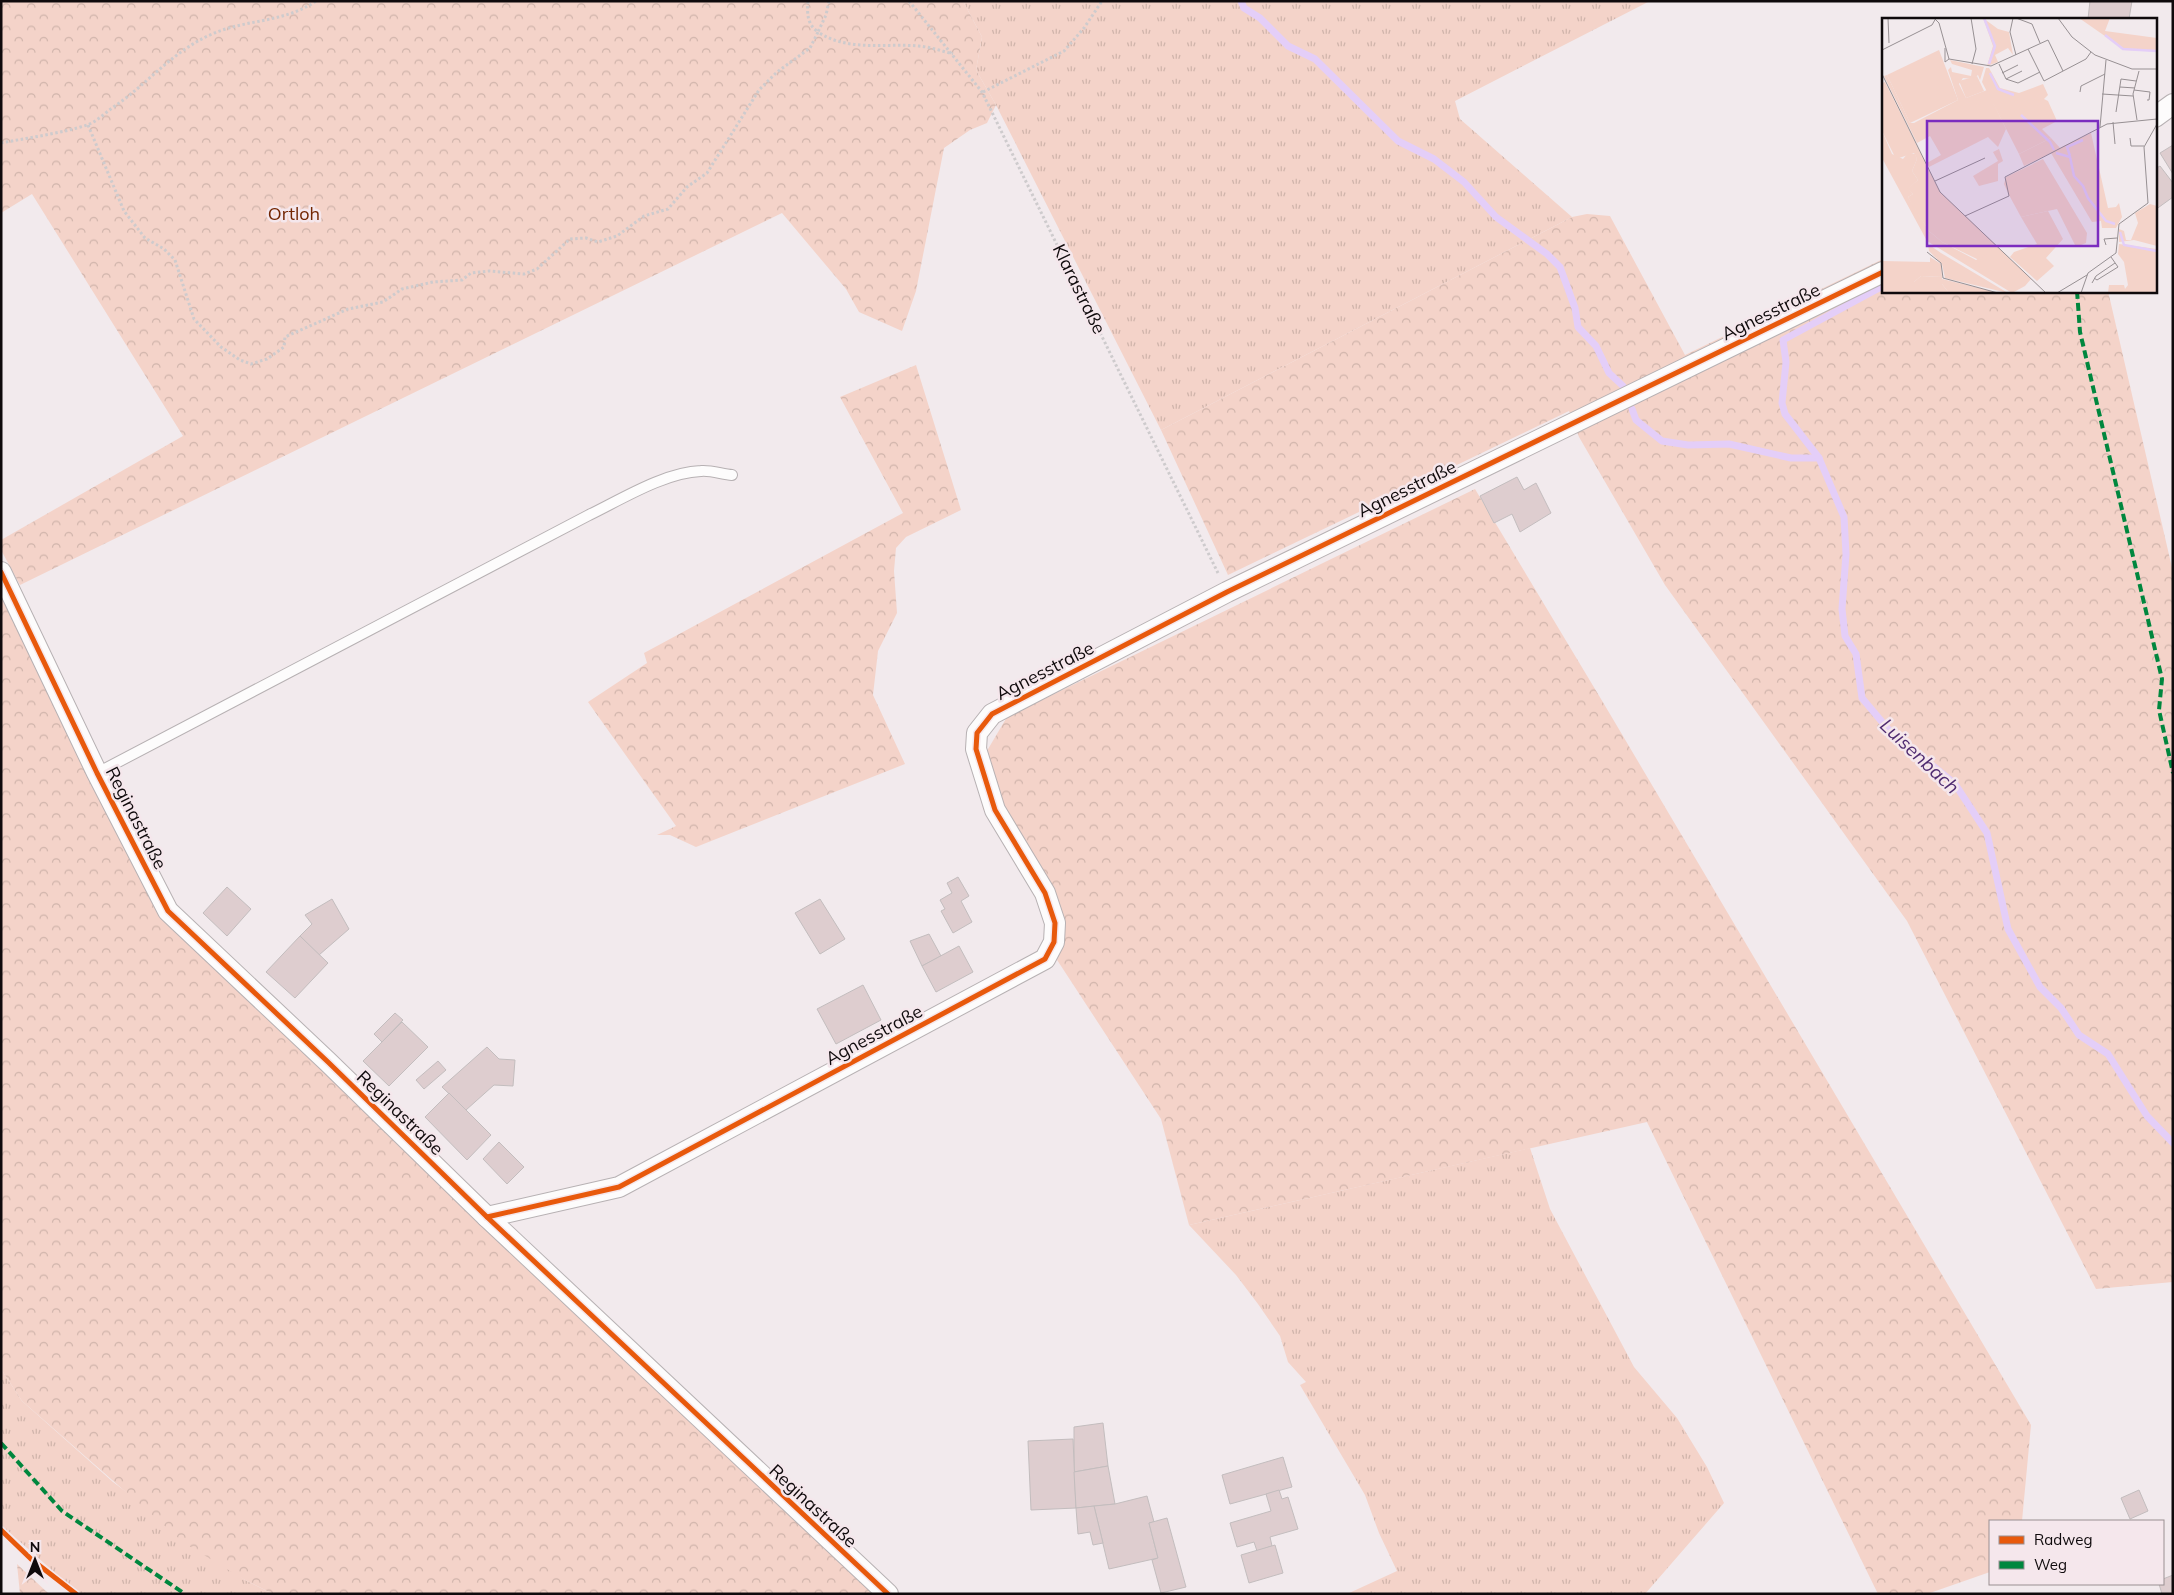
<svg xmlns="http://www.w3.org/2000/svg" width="2174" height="1595" viewBox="0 0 2174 1595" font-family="Mulish,sans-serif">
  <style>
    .grass { fill: url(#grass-tufts) }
    .forest { fill: url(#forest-crowns) }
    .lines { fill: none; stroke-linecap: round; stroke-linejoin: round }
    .stream { stroke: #e4cef8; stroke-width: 7 }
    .building { fill: #decdcf; stroke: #c3bdbe }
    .lane-casing { stroke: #b7b1b3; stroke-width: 12 }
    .street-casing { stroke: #b7b1b3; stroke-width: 22 }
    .path { stroke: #cecbcd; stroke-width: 3; stroke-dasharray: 2.5 2.5; stroke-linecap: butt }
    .lane { stroke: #fdfcfc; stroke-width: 10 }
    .street { stroke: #fdfcfc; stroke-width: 20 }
    .quiet { stroke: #00873e; stroke-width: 4; stroke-dasharray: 8 4; stroke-linecap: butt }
    .cycleway-casing { stroke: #f5e7ec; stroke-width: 8 }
    .cycleway { stroke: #e8590c; stroke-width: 5 }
    .labels { text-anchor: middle; stroke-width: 5; stroke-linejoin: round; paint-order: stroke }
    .park-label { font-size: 18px; fill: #732602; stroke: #f5e7ec }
    .street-label { font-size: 18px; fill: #0f0a0c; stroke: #f5e7ec }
    .water-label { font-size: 19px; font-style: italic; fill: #502c71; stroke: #f5e7ec }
    .inset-river { fill: none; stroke: #e4cef8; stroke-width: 2.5 }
    .inset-road { fill: none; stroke: #979093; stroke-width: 1 }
    .view { fill: #7b2cbf; fill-opacity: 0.15; stroke: #7b2cbf; stroke-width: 2.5 }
    .inset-edge { fill: none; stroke: #0f0a0c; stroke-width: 2.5 }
  </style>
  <defs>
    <pattern id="grass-tufts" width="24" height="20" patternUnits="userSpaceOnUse" patternTransform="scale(1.25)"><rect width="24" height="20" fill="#f4d3c9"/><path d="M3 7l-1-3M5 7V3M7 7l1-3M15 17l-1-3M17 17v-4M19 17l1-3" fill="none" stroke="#d0b4ab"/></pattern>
    <pattern id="forest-crowns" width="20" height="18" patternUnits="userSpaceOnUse" patternTransform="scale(1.25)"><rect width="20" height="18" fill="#f4d3c9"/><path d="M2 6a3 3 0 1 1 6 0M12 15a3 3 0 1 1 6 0" fill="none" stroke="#d0b4ab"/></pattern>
  </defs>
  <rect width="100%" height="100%" fill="#f2eaed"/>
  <g class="grass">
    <polygon points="963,1 1650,1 1455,101 1460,119 1572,217 1161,430 996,105 976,70 982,37"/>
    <polygon points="1530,1148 1550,1209 1634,1367 1677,1418 1707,1467 1724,1503 1645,1594 1347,1594 1397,1571 1379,1533 1365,1495 1300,1385 1306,1382 1288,1362 1280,1336 1258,1304 1236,1275 1189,1225"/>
    <polygon points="1,1369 22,1401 113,1482 245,1580 273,1594 79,1594 1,1525"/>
  </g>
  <g class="forest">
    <polygon points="1,1 963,1 982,37 976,70 996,105 987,123 970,130 944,148 916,291 902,331 859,312 846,289 782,213 20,585 1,550 1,540 183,436 32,194 1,213"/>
    <polygon points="1587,214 1610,216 1685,355 1883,259 1883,291 2108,291 2173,572 2173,1282 2096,1289 1907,921 1665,585 1579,437 1569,411 1228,575 1161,430 1572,217"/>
    <polygon points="916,365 961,510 906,537 896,548 894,571 897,613 878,651 873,695 905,764 696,847 670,835 657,835 676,826 588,702 647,663 644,653 903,513 840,397"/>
    <polygon points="1475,489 1604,704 2031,1425 2022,1521 1990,1521 1990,1572 1927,1594 1878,1594 1647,1122 1189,1225 1161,1119 1046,943 1062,930 983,809 978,766 1007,717"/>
    <polygon points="1,583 165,914 881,1594 273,1594 245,1580 184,1543 22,1401 1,1369"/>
    <polygon points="17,1564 49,1594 20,1594"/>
  </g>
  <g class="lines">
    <g class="stream">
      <polyline points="1241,1 1244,8 1260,18 1288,46 1315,59 1398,141 1434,159 1464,182 1496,217 1547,254 1560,267 1575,308 1578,327 1596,346 1609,373 1623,386"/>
      <polyline points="1632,409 1636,420 1662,441 1688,445 1729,444 1791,458 1819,458 1844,517 1846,554 1842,609 1845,636 1856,654 1862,698 1888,729 1955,784 1987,833 2008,929 2040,987 2061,1008 2079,1035 2108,1054 2147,1116 2173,1143"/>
      <polyline points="1819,458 1785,414 1782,403 1786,362 1783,340 1883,286"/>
    </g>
  </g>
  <g class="building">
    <polygon points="2090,1 2132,1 2129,19 2088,19"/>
    <polygon points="2173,145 2173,174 2160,153"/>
    <polygon points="2160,166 2173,183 2173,197 2155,210 2155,169"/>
    <polygon points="1517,477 1524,490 1536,483 1551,513 1520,532 1512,514 1494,523 1480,496"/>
    <polygon points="958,877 969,896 961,901 972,922 953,933 941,911 945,909 940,900 952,893 947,883"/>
    <polygon points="227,887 251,909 227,936 203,913"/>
    <polygon points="332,899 349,929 319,955 300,936 312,924 305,915"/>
    <polygon points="820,899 845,939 820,954 795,913"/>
    <polygon points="929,934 941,956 922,966 910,941"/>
    <polygon points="300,936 328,963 295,998 266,972"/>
    <polygon points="959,946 973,972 936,992 922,966"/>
    <polygon points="863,985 881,1020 836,1044 817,1009"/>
    <polygon points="395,1013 403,1020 382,1042 374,1034"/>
    <polygon points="402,1022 428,1047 389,1086 363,1061"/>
    <polygon points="487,1047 499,1059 515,1060 513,1086 494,1085 466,1110 442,1087"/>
    <polygon points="438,1061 446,1070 424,1089 416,1080"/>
    <polygon points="449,1093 491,1135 467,1160 425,1117"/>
    <polygon points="499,1142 524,1167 507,1184 483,1159"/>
    <polygon points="1103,1423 1108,1466 1074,1472 1074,1427"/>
    <polygon points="1073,1439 1076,1508 1031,1510 1028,1441"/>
    <polygon points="1283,1457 1292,1487 1230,1504 1222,1475"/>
    <polygon points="1108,1466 1115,1504 1076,1508 1074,1472"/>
    <polygon points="1279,1490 1282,1499 1288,1497 1298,1529 1270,1537 1272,1546 1257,1551 1254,1542 1237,1547 1230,1523 1271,1511 1266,1494"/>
    <polygon points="2139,1490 2148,1511 2130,1519 2121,1498"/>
    <polygon points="1147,1496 1154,1522 1149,1523 1158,1558 1109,1569 1094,1506 1115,1504"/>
    <polygon points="1094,1506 1103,1543 1093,1545 1090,1532 1078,1534 1076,1508"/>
    <polygon points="1167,1518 1186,1587 1161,1593 1152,1560 1158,1558 1149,1523"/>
    <polygon points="1275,1545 1283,1573 1249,1583 1241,1555"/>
    <polygon points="2173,1575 2173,1594 2162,1594 2159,1584 2163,1584 2163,1579"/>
  </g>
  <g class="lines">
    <g class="lane-casing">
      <path id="lane" d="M97,773L589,515C620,500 665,472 701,471C710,470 722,474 732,475"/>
    </g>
    <g class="street-casing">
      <g id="street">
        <polyline points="2155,117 2173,104"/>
        <polyline points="1,572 97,773 168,911 328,1062 487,1217 888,1594"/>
        <polyline points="487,1217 619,1187 1045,959 1054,942 1055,923 1045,893 995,810 976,749 977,733 992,714 1227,592 1883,272"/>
      </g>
    </g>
    <g class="path">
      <path d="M808,1C807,14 807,24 818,32L826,15L829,1"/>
      <polyline points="909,1 982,92 1218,573"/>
      <polyline points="983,92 1064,51 1084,28 1102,1"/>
      <path d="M88,125L124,211L145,238L164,249L175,260L194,319L221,347L240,360L251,364L267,359L284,347L285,337L348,309L383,302L402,289L433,282L462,280L471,273L489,271L524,274L537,269L570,239L586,238L598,242L617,236L644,216L668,209L687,187L707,173L759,90L777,72L810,48L818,32C848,52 885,43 919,46C930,47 942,51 953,54"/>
      <path d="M1,143C27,138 63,133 87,125C96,122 104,114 112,108C148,84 171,52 212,34C246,19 284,23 316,1"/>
    </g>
    <use href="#lane" class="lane"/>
    <use href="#street" class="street"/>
    <g class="quiet">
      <polyline points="2077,291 2080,332 2162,679 2159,710 2173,773"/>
      <polyline points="1,1443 62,1511 185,1594"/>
    </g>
    <g class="cycleway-casing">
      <g id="cycleway">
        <polyline points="1,572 97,773 168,911 328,1062 487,1217 888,1594"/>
        <polyline points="487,1217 619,1187 1045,959 1054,942 1055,923 1045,893 995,810 976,749 977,733 992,714 1227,592 1883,272"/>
        <polyline points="1,1530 31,1559 76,1594"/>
      </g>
    </g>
    <use href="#cycleway" class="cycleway"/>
  </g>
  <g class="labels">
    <g class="park-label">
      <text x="294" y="220">Ortloh</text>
    </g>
    <g class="street-label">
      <text transform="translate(1079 289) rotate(64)" y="6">Klarastraße</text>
      <text transform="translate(1771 312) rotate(-26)" y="6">Agnesstraße</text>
      <text transform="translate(1407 489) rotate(-26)" y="6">Agnesstraße</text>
      <text transform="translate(1045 671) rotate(-27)" y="6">Agnesstraße</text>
      <text transform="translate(136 818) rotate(63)" y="6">Reginastraße</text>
      <text transform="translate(874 1035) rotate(-28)" y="6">Agnesstraße</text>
      <text transform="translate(400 1113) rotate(44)" y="6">Reginastraße</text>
      <text transform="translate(813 1506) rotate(43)" y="6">Reginastraße</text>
    </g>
    <g class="water-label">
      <text transform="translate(1920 756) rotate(43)" y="7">Luisenbach</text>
    </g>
  </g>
  <g transform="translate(1882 18)">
    <rect width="275" height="275" fill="#f2eaed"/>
    <path d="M101,0L116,11L127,14L131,37L126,30L113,37L116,44L105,48L111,28ZM197,0H228L223,13L275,20V33L243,32ZM104,50H107L118,70L137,75L161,66L166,77L162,81L166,83L175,103L160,111L169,120L137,136L100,64ZM0,113L10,136L21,141L26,135L33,136L35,141L30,153L36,162L26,171L31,176L26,179L47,213L60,224L94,242L115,228L149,261L143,268L130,275L45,223L0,140ZM268,186L275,188V228L252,222L237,224V211L242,213L244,222H249L256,205L253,195ZM166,193L181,221L164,240L172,248L155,263L128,239L132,234L155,226L139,199ZM237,226L275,231V275H226L227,267H242L243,271L246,267L242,244L236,236ZM39,258L60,259V266L67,275H32V264Z" fill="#f4d3c9"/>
    <path d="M68,42L102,49L98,62L96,57L91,61L81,60L77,66L84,80L105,72L124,111L116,129L106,119L47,149L45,145L59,137L48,118L35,125L2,58L5,57L28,105H32L76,82L66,52L69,49L70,54L89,58L90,52L70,46ZM3,64L58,174L115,228L97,242L60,224L47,213L30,187L26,179L31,176L25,171L36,162L30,153L35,141L32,135L14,141L0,113V65ZM209,115L226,190L234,189L237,185L240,199L234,210H220L219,203L210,204L169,135L142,148L137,136L169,120L178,130ZM117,131L121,143L116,146V163L97,168L91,158L116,143L111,134ZM161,141L205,215L204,225L194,229L175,191L139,199L127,177L122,166L124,159ZM46,226L59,235L126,275L63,260L60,246L47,233ZM48,239L59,246L60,259L39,258L32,264V275H0V243L48,244ZM60,261L109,273L114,275H67L60,266Z" fill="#f4d3c9"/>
    <path d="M95,58L102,73L84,80L77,63Z" fill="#f4d3c9"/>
    <path d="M57,32L76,82L28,105L5,57Z" fill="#f4d3c9"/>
    <path class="inset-river" d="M102,0L113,28L107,46M223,17L241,31L275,33M108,55L116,71L132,77M139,97L168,124L172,132M174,135L188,139L192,158L201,168L206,180L224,203L233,206M188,138L185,129L201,122M238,214L242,227L275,233"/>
    <path class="inset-road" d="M6,0L7,25M89,0L94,31L90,46M131,0L128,14L134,37M134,0L150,6L158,25M176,0L190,19L213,37L250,51H275M53,1L57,5L67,41L63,44V30M146,31L162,63L204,41L209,34M0,32L50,7L54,0M67,41L109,48L166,22L181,53M117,46L124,61L136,65L158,54M120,55L136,47M0,56L58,174L164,275M124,61L140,53M238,69L253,70M252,72L268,74L267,82H265M198,74L199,68L223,56M220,76L251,78M234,94L239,61L254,63M255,102L251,76L257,53M231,104L233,126M218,109L224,42M248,120L249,128H262M53,163L103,140M83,198L127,178L123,159L225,106L275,101M224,227L222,221L235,220M45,234L59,245L61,260L116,275M212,260L215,262L236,249L229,239M210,265L214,258L233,245M175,275L205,257M199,275L206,255L234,235L237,206L266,185L262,129L275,106"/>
    <path class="view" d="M45,103H216V228H45Z"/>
    <rect width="275" height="275" class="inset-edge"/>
  </g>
  <rect width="2174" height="1595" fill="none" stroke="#0f0a0c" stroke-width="5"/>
  <rect x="1989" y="1520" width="175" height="65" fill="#f5e7ec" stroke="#998f92"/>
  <rect x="1999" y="1536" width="25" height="8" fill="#e8590c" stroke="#998f92"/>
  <text x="2034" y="1545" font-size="15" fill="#0f0a0c">Radweg</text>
  <rect x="1999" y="1561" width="25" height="8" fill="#00873e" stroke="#998f92"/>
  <text x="2034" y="1570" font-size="15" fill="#0f0a0c">Weg</text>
  <g transform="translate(35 1560)" stroke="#f5e7ec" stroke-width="4" paint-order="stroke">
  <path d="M0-4L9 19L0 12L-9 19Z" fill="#0f0a0c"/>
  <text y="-8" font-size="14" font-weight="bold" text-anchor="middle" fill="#0f0a0c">N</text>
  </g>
</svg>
